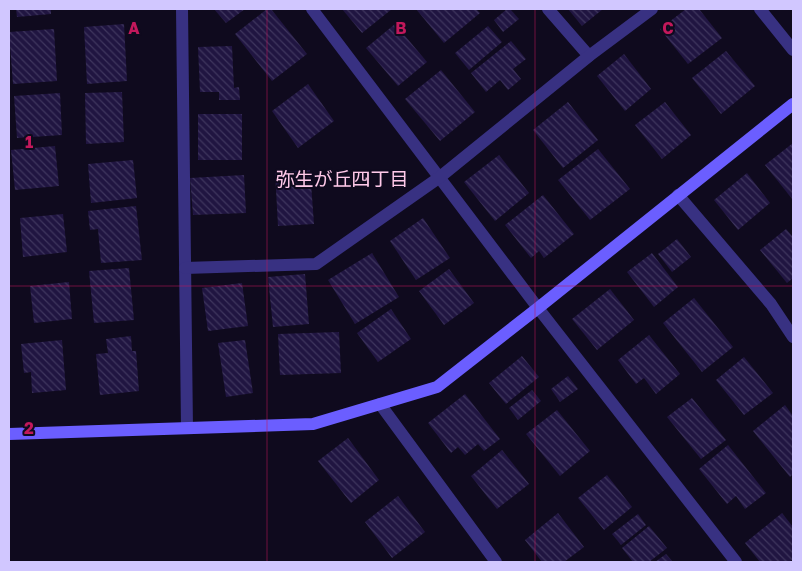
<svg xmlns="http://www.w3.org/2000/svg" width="802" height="571" viewBox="0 0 802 571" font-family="'Golos Text','Noto Sans JP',sans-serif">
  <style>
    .building { fill: url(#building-back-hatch) }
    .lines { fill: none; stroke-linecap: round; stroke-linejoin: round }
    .street { stroke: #383182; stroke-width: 12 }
    .secondary { stroke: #6b5eff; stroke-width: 12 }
    .grid { fill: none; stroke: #c2185b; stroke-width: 1; stroke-opacity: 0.55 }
    .labels { text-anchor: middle; stroke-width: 4; stroke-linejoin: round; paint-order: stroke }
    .neighbourhood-label { font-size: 19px; fill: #ffc9e9; stroke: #0f0a1e }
    .grid-label { font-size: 16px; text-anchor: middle; font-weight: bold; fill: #c2185b; stroke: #0f0a1e; stroke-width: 4; stroke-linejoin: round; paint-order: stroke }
  </style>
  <defs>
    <pattern id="building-back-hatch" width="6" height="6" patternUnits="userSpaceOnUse" patternTransform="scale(1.25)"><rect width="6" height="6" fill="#201541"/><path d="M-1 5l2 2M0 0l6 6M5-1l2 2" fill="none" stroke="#3f365e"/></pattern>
  </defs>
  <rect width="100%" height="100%" fill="#0f0a1e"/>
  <g class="building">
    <polygon points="16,9 51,9 51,14 17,17"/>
    <polygon points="214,9 245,9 226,23"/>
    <polygon points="267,9 271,9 307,54 272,81 235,34"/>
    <polygon points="342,9 392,9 362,33"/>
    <polygon points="416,9 476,9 480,13 444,43"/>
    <polygon points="507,9 510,9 519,19 503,32 494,20"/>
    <polygon points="568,9 603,9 582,26"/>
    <polygon points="686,9 699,9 722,38 688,64 660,29"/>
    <polygon points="124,24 127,81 87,84 84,27"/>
    <polygon points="395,24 427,62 398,86 366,48"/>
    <polygon points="488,26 502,42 469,70 455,53"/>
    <polygon points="54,29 57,81 13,84 9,32"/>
    <polygon points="511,41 526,59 513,69 521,79 508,90 500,80 486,92 471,73"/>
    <polygon points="232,46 234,88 239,87 240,100 219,100 219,92 200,92 198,47"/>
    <polygon points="726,51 755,86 721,114 692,78"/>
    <polygon points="624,54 651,89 625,111 597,76"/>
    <polygon points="441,70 475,112 440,141 405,99"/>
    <polygon points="308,84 334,121 298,148 272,111"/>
    <polygon points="122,92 124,142 86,144 85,93"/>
    <polygon points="60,93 62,135 17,138 14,96"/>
    <polygon points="568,102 598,140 563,168 533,130"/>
    <polygon points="665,102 691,135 662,159 635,125"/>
    <rect x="198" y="114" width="44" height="46"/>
    <polygon points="793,143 793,200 765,165"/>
    <polygon points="55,146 59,186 15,190 11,150"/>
    <polygon points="598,149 630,189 590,220 558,180"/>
    <polygon points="499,155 529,193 495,221 464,182"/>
    <polygon points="133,160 137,198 91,203 88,164"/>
    <polygon points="310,170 314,224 278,226 275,172"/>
    <polygon points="747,173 770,203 738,230 714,200"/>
    <polygon points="244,175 246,213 193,215 190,178"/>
    <polygon points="543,195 574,234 544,258 539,251 531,258 505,225"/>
    <polygon points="136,206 142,260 101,263 98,229 90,230 88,211"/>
    <polygon points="63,214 67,252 23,257 20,218"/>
    <polygon points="423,218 450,258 416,280 390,241"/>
    <polygon points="786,229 793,237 793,278 787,283 760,250"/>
    <polygon points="677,239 691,257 672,272 658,254"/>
    <polygon points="372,253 399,297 355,324 328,280"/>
    <polygon points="652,253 678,287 654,307 627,272"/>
    <polygon points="129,268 134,320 94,323 89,271"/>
    <polygon points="449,269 474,303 444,325 419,291"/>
    <polygon points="305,274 309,324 273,327 268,277"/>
    <polygon points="69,282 72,319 34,323 30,286"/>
    <polygon points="242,283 248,326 208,331 202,288"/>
    <polygon points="610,289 634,320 597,350 572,319"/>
    <polygon points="694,298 733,347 702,372 663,323"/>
    <polygon points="391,309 411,339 378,362 357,333"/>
    <polygon points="339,332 341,373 280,375 278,334"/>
    <polygon points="649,335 680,374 656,394 644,378 636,384 618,360"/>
    <polygon points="131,336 132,351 136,351 139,391 100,395 96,354 108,353 106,339"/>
    <polygon points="62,340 66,390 32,393 31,372 24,373 21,344"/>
    <polygon points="245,340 253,393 226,397 218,343"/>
    <polygon points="522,356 539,377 506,404 489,383"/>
    <polygon points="744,357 773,393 744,415 716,380"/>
    <polygon points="568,376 578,389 560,402 551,389"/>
    <polygon points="532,390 541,401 518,420 509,408"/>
    <polygon points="465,394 500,439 484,451 478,444 465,455 458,447 451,453 428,423"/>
    <polygon points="692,398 726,440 701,459 667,417"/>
    <polygon points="785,405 793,416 793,474 790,477 753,431"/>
    <polygon points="557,410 590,451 560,476 526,434"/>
    <polygon points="348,438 379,480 351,503 318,461"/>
    <polygon points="728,445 766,493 745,509 736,496 727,504 699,469"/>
    <polygon points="502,450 529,484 497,509 471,476"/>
    <polygon points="607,475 632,507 604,530 578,498"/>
    <polygon points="398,496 425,532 392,558 365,522"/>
    <polygon points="558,513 584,547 564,562 542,562 525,540"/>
    <polygon points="782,513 793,527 793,559 789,562 760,562 745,543"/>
    <polygon points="638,514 646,525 621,545 612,534"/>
    <polygon points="649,526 667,548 649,562 633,562 622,548"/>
    <polygon points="666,554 673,562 655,562"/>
  </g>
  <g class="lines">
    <g class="street">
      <polyline points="182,9 187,428"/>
      <polyline points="312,9 538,308 736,562"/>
      <polyline points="548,9 589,56"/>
      <polyline points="760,9 793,50"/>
      <polyline points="678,195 771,304 793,337"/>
      <polyline points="185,268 316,264 440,177 589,56 652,9"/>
      <polyline points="380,404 496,562"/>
    </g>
    <polyline class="secondary" points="9,434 313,424 437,387 538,308 793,104"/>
  </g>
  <path class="grid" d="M267,9V562M535,9V562M9,286H793"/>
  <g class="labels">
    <g class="neighbourhood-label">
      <text x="342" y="186">弥生が丘四丁目</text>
    </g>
  </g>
  <g class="grid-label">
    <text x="134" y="34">A</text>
    <text x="401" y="34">B</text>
    <text x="668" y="34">C</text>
    <text x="29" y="148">1</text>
    <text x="29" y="434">2</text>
  </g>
  <rect width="802" height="571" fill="none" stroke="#d1c7ff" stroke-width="20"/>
</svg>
